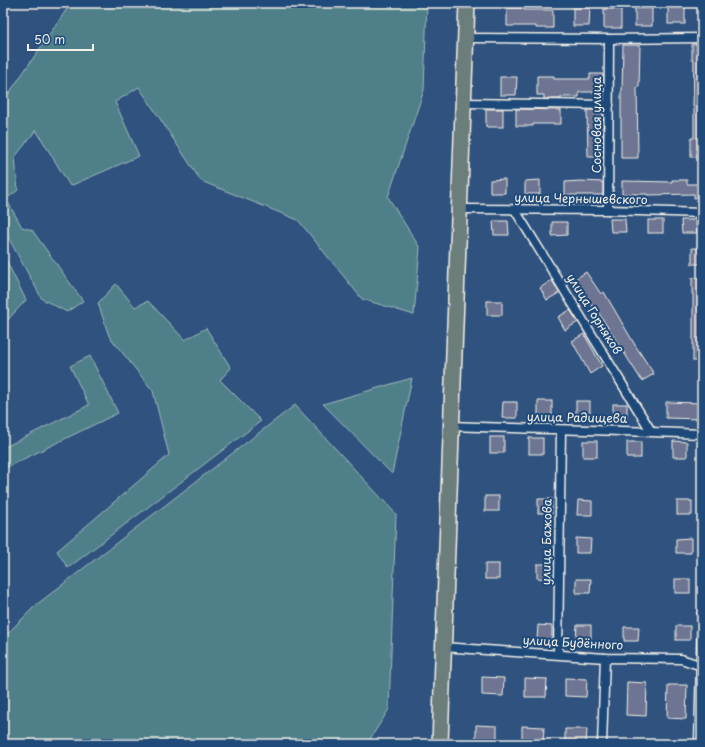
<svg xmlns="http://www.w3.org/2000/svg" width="705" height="747" viewBox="0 0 705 747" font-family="'Playpen Sans',sans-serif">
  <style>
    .green { fill: #4f808a; stroke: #a2b8b9 }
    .building { fill: #6d7492; stroke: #f4f1e8 }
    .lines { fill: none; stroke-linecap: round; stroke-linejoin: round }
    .street-casing { stroke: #f4f1e8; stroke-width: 11 }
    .highway-casing { stroke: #f4f1e8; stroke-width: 18 }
    .street { stroke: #1f4a7a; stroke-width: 8 }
    .highway { stroke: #6c7e7c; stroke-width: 15 }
    .labels { text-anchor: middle; stroke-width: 4; stroke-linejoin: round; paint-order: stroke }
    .street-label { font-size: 12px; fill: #f4f1e8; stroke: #1f4a7a }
  </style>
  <rect width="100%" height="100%" fill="#2f527f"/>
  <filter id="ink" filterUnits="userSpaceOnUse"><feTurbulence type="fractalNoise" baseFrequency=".025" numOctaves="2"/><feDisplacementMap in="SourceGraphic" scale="8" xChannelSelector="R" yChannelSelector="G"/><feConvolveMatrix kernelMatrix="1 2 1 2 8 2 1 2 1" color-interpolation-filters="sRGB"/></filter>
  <g filter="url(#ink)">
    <g class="green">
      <polygon points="71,3 427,3 424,90 388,197 420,248 414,315 362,299 298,220 201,181 139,87 115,102 139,156 70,186 36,130 15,157 18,190 6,199 22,227 32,230 83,301 67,312 42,299 3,228 3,102"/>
      <polygon points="3,254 26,300 3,325"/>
      <polygon points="116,284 135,307 148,301 185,340 206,328 231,368 220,380 261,421 68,568 57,551 169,455 153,391 109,336 98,303"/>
      <polygon points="90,356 118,413 3,469 3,448 89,405 70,366"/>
      <polygon points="412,378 392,474 323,404"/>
      <polygon points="295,405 396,514 389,709 367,744 3,744 3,638 36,605"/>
    </g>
    <g class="building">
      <rect x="668" y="6" width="17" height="18"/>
      <polygon points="507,8 524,8 524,10 553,10 553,28 536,28 536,26 507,26"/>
      <polygon points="573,8 590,8 589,26 573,26"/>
      <rect x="635" y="8" width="17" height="18"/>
      <rect x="604" y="9" width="17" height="19"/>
      <polygon points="692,44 702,44 702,157 691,157 691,138 694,138 694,107 693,107 694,60 692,60"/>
      <polygon points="623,45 640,45 639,87 637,87 638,158 621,158 621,92 622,92"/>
      <polygon points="590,74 603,74 603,92 579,92 579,97 561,97 561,99 544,99 544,95 537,95 537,76 554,76 554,79 590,79"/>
      <polygon points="500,77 517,77 516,95 500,95"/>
      <rect x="486" y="109" width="17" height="18"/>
      <polygon points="516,109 561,110 561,124 533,124 533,126 516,126"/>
      <polygon points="587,110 603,110 603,157 588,157"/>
      <polygon points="505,179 505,193 490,193 490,180"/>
      <polygon points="540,180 540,194 525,194 525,181"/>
      <polygon points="672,180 687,180 687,184 702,184 702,198 694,198 694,194 647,195 647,194 622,194 622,181 672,182"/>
      <polygon points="580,181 603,182 603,195 565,195 565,182"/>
      <polygon points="610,219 625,219 626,232 611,232"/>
      <rect x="648" y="220" width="15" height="13"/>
      <polygon points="681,220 696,220 697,233 682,233"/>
      <polygon points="493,221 508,221 509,235 494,235"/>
      <polygon points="552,222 567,222 567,235 552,236"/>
      <rect x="692" y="248" width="10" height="16"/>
      <polygon points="586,272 601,294 604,292 635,345 654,374 642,381 598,312 597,313 574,280"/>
      <polygon points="692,278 702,278 702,361 693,361 693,294 692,294"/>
      <polygon points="552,280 559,293 547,300 540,288"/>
      <rect x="487" y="301" width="15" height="14"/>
      <polygon points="570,310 578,322 565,330 558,317"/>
      <polygon points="584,334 602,366 590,374 572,341"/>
      <rect x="538" y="401" width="14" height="16"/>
      <rect x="576" y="401" width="14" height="15"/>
      <polygon points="503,402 517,402 517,418 502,418"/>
      <polygon points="666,402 702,403 702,419 666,418"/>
      <rect x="613" y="404" width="14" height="15"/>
      <rect x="490" y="437" width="14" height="16"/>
      <rect x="529" y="438" width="14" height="16"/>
      <rect x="583" y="441" width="14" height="16"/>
      <polygon points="673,441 687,442 687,457 673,457"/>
      <rect x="627" y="442" width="14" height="16"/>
      <rect x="485" y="496" width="14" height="15"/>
      <rect x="538" y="499" width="14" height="14"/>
      <polygon points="578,500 592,501 592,515 577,515"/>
      <rect x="677" y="501" width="15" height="14"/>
      <polygon points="576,538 591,539 590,553 576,553"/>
      <polygon points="691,538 691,553 676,553 676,539"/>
      <rect x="485" y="564" width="14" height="15"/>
      <polygon points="537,564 552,564 551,579 537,578"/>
      <polygon points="576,579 591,579 590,593 576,593"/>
      <rect x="675" y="579" width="15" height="14"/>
      <polygon points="538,625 552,626 552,640 537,640"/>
      <polygon points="577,625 591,625 591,640 576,639"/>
      <rect x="676" y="626" width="14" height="14"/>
      <polygon points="624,627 639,627 638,641 624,641"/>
      <polygon points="482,677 504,678 503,696 482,695"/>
      <polygon points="525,678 547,679 546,697 525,697"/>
      <polygon points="565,678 587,679 586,697 565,696"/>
      <polygon points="627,682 647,683 646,716 626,715"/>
      <polygon points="668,685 687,685 686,719 667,718"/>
      <polygon points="476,725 497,726 497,744 476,743"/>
      <polygon points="522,726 544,727 543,744 522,744"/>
      <polygon points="565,729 587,729 586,744 565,744"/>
    </g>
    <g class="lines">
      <g class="street-casing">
        <g id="street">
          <polyline points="466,38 609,39 702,38"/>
          <polyline points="464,103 609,105"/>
          <polyline points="460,209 608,210 702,213"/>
          <polyline points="515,210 651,431"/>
          <polyline points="608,210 609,39"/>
          <path d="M451,426C534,429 618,430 702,434"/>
          <polyline points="442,647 605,658 681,659 702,666"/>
          <polyline points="558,654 561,430"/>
          <polyline points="602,744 605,658"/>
          <polyline points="699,744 702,613"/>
        </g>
      </g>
      <g class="highway-casing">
        <path id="highway" d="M440,744C447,497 459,250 467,3"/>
      </g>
      <use href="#street" class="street"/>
      <use href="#highway" class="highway"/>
    </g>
  </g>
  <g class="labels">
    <g class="street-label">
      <text transform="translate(597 125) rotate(-90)" y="4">Сосновая улица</text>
      <text transform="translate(581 199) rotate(1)" y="4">улица Чернышевского</text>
      <text transform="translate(594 314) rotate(58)" y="4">улица Горняков</text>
      <text transform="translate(577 418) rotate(1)" y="4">улица Радищева</text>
      <text transform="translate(547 542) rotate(-89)" y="4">улица Бажова</text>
      <text transform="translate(573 643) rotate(3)" y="4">улица Будённого</text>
    </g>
  </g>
  <rect width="705" height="747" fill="none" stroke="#1f4a7a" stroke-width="16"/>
  <rect x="8" y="8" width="689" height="731" fill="none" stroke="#f4f1e8" stroke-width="1.5" filter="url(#ink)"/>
  <path d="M28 44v6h65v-6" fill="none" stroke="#f4f1e8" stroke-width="2"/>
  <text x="34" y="44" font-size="12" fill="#f4f1e8" stroke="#1f4a7a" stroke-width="3" paint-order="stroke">50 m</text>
</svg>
